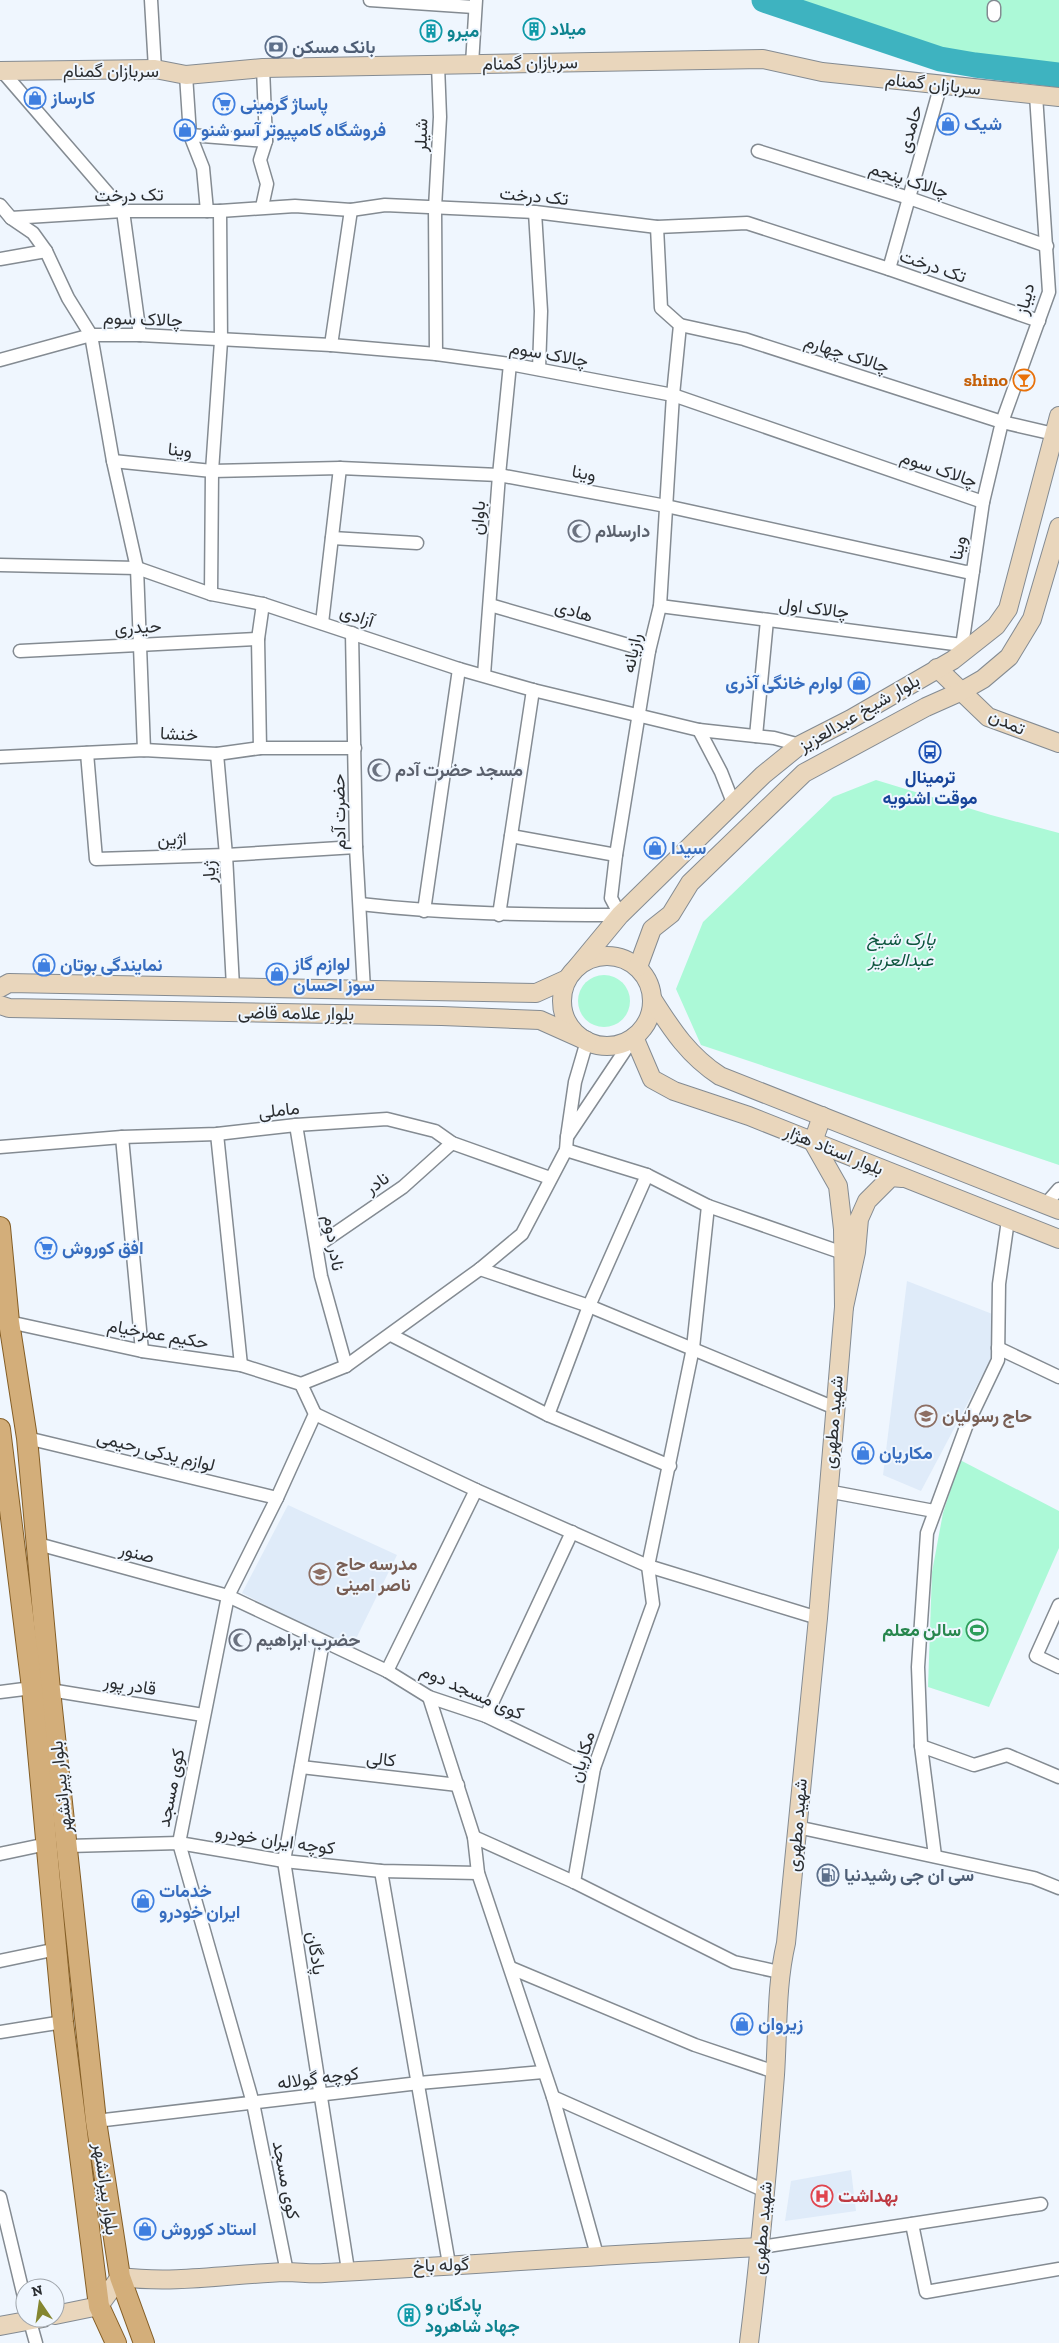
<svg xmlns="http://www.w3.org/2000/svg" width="1059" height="2343" viewBox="0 0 1059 2343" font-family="'Zilla Slab',Vazirmatn,serif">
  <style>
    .built { fill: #dfebf9 }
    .green { fill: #acf9d7 }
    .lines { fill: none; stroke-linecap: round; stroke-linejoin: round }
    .river { stroke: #3eb3c0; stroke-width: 25 }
    .street-casing { stroke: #848b92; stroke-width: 15 }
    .secondary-casing { stroke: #848b92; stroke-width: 20 }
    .primary-casing { stroke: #845e26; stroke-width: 22 }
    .street { stroke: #fff; stroke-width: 12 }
    .secondary { stroke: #e9d6bc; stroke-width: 18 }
    .primary { stroke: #d3ae7a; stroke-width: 20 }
    .labels { text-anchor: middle; stroke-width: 4; stroke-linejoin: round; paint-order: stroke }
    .culture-label { font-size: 18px; font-weight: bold; fill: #0d838f; stroke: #eff6fe; text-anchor: start }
    .service-label { font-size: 18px; font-weight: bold; fill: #4e5e75; stroke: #eff6fe; text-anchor: start }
    .street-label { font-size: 18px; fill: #2a2d30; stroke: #eff6fe }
    .shop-label { font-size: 18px; font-weight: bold; fill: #366cbe; stroke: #eff6fe; text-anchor: start }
    .food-label { font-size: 18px; font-weight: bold; fill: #c56008; stroke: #eff6fe; text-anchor: end }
    .worship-label { font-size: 18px; font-weight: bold; fill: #5b616d; stroke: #eff6fe; text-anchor: start }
    .transit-label { font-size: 18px; font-weight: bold; fill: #164399; stroke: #eff6fe }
    .park-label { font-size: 18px; font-style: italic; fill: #0d563e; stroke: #eff6fe }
    .education-label { font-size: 18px; font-weight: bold; fill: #785e54; stroke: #eff6fe; text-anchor: start }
    .leisure-label { font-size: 18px; font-weight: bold; fill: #27864d; stroke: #eff6fe; text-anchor: end }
    .health-label { font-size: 18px; font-weight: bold; fill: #be3a42; stroke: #eff6fe; text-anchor: start }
  </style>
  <rect width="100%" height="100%" fill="#eff6fe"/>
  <g class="built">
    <polygon points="907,1281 995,1315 992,1357 921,1491 883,1475"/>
    <polygon points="288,1505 397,1555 351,1649 242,1593"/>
    <polygon points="851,2170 856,2211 785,2221 791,2181"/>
  </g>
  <g class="green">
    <polygon points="788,0 1059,0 1059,65 992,60 925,46"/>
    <polygon points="876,780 991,815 1059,833 1059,1165 701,1045 676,989 703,922 833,797"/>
    <circle cx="604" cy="1001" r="26"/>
    <polygon points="960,1460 1059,1511 1059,1548 989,1707 928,1687 932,1572 943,1513"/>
  </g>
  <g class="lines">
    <polyline class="river" points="764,0 940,59 975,65 1059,75"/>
    <g class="street-casing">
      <g id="street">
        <polyline points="151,0 155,69"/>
        <polyline points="370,0 474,7"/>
        <polyline points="994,7 994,15"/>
        <polyline points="472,64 476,0"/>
        <polyline points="2,71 123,211 140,335"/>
        <polyline points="186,75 190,135 203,168 207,211"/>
        <polyline points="1036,95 1049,292 1002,422 1054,434"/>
        <polyline points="190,135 266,141"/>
        <polyline points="758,151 909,198 1047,246"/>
        <polyline points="0,205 11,218 33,233 46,251 68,298 91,335 113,461 137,568 144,750"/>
        <polyline points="262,207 267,184 260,160 266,141 263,68"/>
        <polyline points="535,212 541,311 539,369"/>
        <polyline points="11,218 123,211 220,211 295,206 351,210 385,205 535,212 657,227 747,223 889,269 1039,321"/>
        <polyline points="0,259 46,251"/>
        <polyline points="889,269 941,84"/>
        <polyline points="331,345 351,210"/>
        <polyline points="436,354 435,208 440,117 438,65"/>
        <polyline points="0,360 91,335 140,335 331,345 436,354 510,364 673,395 983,502"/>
        <polyline points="113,461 212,471 340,468 499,475 666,506 966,572 973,571 983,502 1002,422 744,339 680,325"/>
        <polyline points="332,538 417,543"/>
        <polyline points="0,565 137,568 211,594 263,604 459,669 533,690 699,730 774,738 800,745"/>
        <polyline points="211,594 212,471 221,341 220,211"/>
        <polyline points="490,605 649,651"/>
        <polyline points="660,606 962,645"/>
        <polyline points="322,623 340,468"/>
        <polyline points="352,633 356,847 364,990"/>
        <polyline points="20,651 258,639"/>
        <polyline points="961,653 973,571"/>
        <polyline points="484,675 499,475 510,364"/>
        <polyline points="699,730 721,772 734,805"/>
        <polyline points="756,736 767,620"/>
        <polyline points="260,748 258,639 263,604"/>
        <polyline points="87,753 96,859 226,855 356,847"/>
        <polyline points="217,754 226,855 233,987"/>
        <polyline points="0,757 144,750 217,754 260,748 355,748"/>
        <polyline points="511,836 616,855"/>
        <path d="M360,904C447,914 533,915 620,915L611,898L616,855L649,651L660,606L673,395L680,325L661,308L657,227"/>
        <polyline points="424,911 459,669"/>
        <polyline points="499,915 533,690"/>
        <polyline points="587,1041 575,1082 567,1137 634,1037"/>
        <polyline points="296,1125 321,1276 346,1366"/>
        <polyline points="217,1134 241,1365"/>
        <polyline points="122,1137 142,1351"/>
        <polyline points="0,1147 122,1137 217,1134 296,1125 387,1119 435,1131 452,1143 550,1178"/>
        <polyline points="566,1150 647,1175 708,1206 693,1348 648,1566 653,1604 594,1768 574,1882"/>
        <polyline points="1045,1205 1059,1189"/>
        <polyline points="708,1206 843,1253"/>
        <polyline points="317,1246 403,1187 452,1143"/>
        <polyline points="480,1269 589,1306 835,1408"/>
        <polyline points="9,1322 142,1351 241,1365 301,1384"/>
        <polyline points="391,1335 548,1415 670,1466"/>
        <polyline points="998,1348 1059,1377"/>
        <polyline points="301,1384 346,1366 480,1269 522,1234 566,1150 567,1137"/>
        <polyline points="315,1414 476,1490 648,1566 818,1618"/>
        <polyline points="548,1415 589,1306 647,1175"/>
        <polyline points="27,1438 277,1498"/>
        <polyline points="827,1491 934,1511"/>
        <polyline points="38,1544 228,1596 387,1671 429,1697 486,1716 594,1768"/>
        <polyline points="1059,1605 1036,1656 1059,1667"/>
        <polyline points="323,1642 284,1861 348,2270"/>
        <polyline points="387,1671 476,1490"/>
        <polyline points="0,1692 32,1688 50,1690 203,1715"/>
        <polyline points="429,1697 474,1837 478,1873 553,2097 597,2255"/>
        <polyline points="486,1716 572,1532"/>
        <polyline points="921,1746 974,1765 1007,1755 1059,1777"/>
        <polyline points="301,1767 458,1785"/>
        <polyline points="797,1827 1034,1878 1059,1888"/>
        <polyline points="474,1837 574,1882 734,1962 779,1972"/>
        <polyline points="68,1846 179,1843 284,1861 381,1871 478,1873"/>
        <polyline points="0,1854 47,1844"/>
        <polyline points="935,1856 921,1746 918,1667 927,1533 966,1427 998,1360 999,1284 1008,1220"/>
        <polyline points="381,1871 449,2264"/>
        <polyline points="0,1961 57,1949"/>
        <polyline points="511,1968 695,2045 775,2072"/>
        <polyline points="0,2032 63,2022"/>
        <polyline points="553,2097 765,2191"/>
        <polyline points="96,2121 419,2083 543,2072"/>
        <polyline points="0,2197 25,2301"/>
        <polyline points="912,2224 926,2292 1059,2269"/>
        <polyline points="761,2247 1041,2204"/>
        <polyline points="287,2272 253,2103 179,1843 228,1596 277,1498 315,1414 301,1384"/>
        <polyline points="29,2318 36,2343"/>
      </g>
    </g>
    <g class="secondary-casing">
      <g id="secondary">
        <polyline points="0,71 155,69 186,75 263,68 763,59 822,72 1059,97"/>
        <polyline points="937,668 988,717 1059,743"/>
        <circle cx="607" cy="1001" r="45"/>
        <polyline points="577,967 620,915 763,775 800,745 851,719 953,660 996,626 1008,609 1059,416"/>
        <polyline points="638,967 652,929 671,914 690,883 804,773 926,707 962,691 983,679 1009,657 1032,619 1059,527"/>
        <polyline points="0,988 9,983 536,993 567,979"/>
        <path d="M653,1000C672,1030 689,1056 720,1076L1059,1210"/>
        <polyline points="0,1005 9,1008 442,1016 540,1020 587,1041"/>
        <polyline points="634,1037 652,1079 674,1091 749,1116 1059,1239"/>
        <polyline points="822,1116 813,1142 838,1186 843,1229 844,1307 856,1252 859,1219 867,1201 891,1177 902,1178"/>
        <path d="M55,2315L99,2306L120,2277C176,2284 230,2274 286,2272C299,2272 311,2274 324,2273C470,2265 615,2254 761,2247"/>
        <polyline points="0,2326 43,2318"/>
        <path d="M749,2343C760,2254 768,2164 775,2075C778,2030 776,1986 786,1943L818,1618L844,1307"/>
      </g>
    </g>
    <g class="primary-casing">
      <g id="primary">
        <polyline points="0,1227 9,1322 27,1438 50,1690 96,2121 120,2277 144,2343"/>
        <polyline points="0,1429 32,1688 63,2022 99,2306 116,2343"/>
      </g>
    </g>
    <use href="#street" class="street"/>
    <use href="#secondary" class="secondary"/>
    <use href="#primary" class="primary"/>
  </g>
  <defs>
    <g id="building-ring" transform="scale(1.125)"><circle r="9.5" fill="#eff6fe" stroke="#0f9aa8" stroke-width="1.5"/><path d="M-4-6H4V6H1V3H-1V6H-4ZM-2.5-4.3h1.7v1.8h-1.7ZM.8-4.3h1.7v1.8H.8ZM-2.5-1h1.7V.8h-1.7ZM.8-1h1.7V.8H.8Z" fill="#0f9aa8"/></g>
    <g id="bank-ring" transform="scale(1.125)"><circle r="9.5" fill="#eff6fe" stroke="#5c6f8a" stroke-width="1.5"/><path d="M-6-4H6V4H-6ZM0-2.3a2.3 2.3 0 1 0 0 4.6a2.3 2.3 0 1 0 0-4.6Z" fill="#5c6f8a"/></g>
    <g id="shop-ring" transform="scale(1.125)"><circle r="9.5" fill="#eff6fe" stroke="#3f7fe0" stroke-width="1.5"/><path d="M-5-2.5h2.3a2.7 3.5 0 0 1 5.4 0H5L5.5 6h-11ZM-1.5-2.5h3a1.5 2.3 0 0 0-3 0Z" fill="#3f7fe0"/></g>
    <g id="supermarket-ring" transform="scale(1.125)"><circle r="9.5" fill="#eff6fe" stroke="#3f7fe0" stroke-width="1.5"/><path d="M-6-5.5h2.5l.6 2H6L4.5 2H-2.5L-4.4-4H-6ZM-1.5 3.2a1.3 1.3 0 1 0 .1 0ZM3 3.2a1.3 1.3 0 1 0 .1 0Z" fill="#3f7fe0"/></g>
    <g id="bar-ring" transform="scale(1.125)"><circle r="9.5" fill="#eff6fe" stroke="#e8710a" stroke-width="1.5"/><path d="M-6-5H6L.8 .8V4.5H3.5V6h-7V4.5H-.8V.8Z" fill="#e8710a"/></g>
    <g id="mosque-ring" transform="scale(1.125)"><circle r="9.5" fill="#eff6fe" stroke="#6b7280" stroke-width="1.5"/><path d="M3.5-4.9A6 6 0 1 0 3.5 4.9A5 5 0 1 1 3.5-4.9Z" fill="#6b7280"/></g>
    <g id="bus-ring" transform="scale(1.125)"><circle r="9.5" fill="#eff6fe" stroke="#1a4fb4" stroke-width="1.5"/><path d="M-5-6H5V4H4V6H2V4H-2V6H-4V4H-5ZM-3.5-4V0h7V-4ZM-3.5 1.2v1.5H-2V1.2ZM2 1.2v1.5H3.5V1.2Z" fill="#1a4fb4"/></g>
    <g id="school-ring" transform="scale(1.125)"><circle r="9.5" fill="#eff6fe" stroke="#8d6e63" stroke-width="1.5"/><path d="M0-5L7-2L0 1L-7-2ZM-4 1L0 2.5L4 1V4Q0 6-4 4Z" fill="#8d6e63"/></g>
    <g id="stadium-ring" transform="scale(1.125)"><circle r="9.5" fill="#eff6fe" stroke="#2e9e5b" stroke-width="1.5"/><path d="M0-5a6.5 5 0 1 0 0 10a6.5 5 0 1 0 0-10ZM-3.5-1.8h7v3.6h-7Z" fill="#2e9e5b"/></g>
    <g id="fuel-ring" transform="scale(1.125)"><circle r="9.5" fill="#eff6fe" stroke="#5c6f8a" stroke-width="1.5"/><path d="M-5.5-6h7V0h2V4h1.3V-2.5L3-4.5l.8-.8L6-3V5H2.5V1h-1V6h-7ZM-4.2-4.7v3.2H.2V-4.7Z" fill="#5c6f8a"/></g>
    <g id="hospital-ring" transform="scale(1.125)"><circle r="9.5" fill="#eff6fe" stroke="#e0444e" stroke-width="1.5"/><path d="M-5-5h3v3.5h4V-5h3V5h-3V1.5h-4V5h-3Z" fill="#e0444e"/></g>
  </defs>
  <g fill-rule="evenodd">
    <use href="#building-ring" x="534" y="29"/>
    <use href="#building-ring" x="431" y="31"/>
    <use href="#bank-ring" x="276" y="47"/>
    <use href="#shop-ring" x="35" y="98"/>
    <use href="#supermarket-ring" x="224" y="104"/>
    <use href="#shop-ring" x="948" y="124"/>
    <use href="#shop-ring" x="185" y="130"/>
    <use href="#bar-ring" x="1024" y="380"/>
    <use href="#mosque-ring" x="579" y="531"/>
    <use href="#shop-ring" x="859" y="683"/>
    <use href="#bus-ring" x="930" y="752"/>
    <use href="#mosque-ring" x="379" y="770"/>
    <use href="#shop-ring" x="655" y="848"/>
    <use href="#shop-ring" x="44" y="965"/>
    <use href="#shop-ring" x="277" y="974"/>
    <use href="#supermarket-ring" x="46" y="1248"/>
    <use href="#school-ring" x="926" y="1416"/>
    <use href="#shop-ring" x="863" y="1453"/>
    <use href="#school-ring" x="320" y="1574"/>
    <use href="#stadium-ring" x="977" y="1630"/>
    <use href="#mosque-ring" x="240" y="1640"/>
    <use href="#fuel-ring" x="828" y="1875"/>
    <use href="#shop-ring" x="143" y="1901"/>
    <use href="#shop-ring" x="742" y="2024"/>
    <use href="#hospital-ring" x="822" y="2196"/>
    <use href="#shop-ring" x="145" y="2229"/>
    <use href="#building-ring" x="409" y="2315"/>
  </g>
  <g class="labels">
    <g class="culture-label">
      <text x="550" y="35">میلاد</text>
      <text x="447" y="37">میرو</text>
      <text x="425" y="2311">پادگان و<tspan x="425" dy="21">جهاد شاهرود</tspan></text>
    </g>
    <g class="service-label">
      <text x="292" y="53">بانک مسکن</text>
      <text x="844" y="1881">سی ان جی رشیدنیا</text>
    </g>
    <g class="street-label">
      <text transform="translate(530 63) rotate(-1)" y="6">سربازان گمنام</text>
      <text x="111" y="77">سربازان گمنام</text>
      <text transform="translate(933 84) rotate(6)" y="6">سربازان گمنام</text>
      <text transform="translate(910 129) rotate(-74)" y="6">حامدی</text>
      <text transform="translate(421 135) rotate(-88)" y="6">شیلر</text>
      <text transform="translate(909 180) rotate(18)" y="6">چالاک پنجم</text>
      <text transform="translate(129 195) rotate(-1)" y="6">تک درخت</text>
      <text transform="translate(534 196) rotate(5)" y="6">تک درخت</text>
      <text transform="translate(933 266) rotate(19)" y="6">تک درخت</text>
      <text transform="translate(1025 299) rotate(-76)" y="6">دیباز</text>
      <text transform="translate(143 319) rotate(2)" y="6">چالاک سوم</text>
      <text transform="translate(549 354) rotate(10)" y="6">چالاک سوم</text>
      <text transform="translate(847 354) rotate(18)" y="6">چالاک چهارم</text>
      <text transform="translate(180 450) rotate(6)" y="6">وینا</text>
      <text transform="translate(939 469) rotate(19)" y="6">چالاک سوم</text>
      <text transform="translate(584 473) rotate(10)" y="6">وینا</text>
      <text transform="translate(478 518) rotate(-86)" y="6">باوان</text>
      <text transform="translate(958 548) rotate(-79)" y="6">وینا</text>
      <text transform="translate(814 608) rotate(7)" y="6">چالاک اول</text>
      <text transform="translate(574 611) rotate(16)" y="6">هادی</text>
      <text transform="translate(357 616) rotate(19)" y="6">آزادی</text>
      <text transform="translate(138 627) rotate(-3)" y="6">حیدری</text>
      <text transform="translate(632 653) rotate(-79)" y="6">رازیانه</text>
      <text transform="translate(859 713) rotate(-30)" y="6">بلوار شیخ عبدالعزیز</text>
      <text transform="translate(1007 722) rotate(24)" y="6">تمدن</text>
      <text transform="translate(179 734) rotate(3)" y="6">خنشا</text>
      <text transform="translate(339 812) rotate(-91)" y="6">حضرت آدم</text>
      <text transform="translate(172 839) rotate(-2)" y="6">اژین</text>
      <text transform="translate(209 872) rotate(-93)" y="6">ژیار</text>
      <text transform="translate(296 1013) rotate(1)" y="6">بلوار علامه قاضی</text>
      <text transform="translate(279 1110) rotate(-6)" y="6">ماملی</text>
      <text transform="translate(834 1150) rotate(22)" y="6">بلوار استاد هژار</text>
      <text transform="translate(377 1183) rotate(-35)" y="6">نادر</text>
      <text transform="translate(334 1243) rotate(81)" y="6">نادر دوم</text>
      <text transform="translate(158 1334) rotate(10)" y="6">حکیم عمرخیام</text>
      <text transform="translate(833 1422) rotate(-85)" y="6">شهید مطهری</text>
      <text transform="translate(156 1451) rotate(14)" y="6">لوازم یدکی رحیمی</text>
      <text transform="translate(137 1553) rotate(15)" y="6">صنور</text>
      <text transform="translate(130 1685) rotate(9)" y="6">قادر پور</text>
      <text transform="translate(472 1692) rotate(24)" y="6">کوی مسجد دوم</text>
      <text transform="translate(582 1757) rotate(-74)" y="6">مکاریان</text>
      <text transform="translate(381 1759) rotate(6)" y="6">کالی</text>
      <text transform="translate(61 1787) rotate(-96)" y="6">بلوار پیرانشهر</text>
      <text transform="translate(171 1788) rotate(-79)" y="6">کوی مسجد</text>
      <text transform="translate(797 1825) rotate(-85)" y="6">شهید مطهری</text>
      <text transform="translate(275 1840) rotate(8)" y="6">کوچه ایران خودرو</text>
      <text transform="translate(316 1953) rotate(81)" y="6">پادگان</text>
      <text transform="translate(318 2078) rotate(-7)" y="6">کوچه گولاله</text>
      <text transform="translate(286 2180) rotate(79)" y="6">کوی مسجد</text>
      <text transform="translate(106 2189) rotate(82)" y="6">بلوار پیرانشهر</text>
      <text transform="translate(762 2228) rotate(-85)" y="6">شهید مطهری</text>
      <text transform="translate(441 2265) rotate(-2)" y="6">گوله باخ</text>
    </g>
    <g class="shop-label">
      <text x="51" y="104">کارساز</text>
      <text x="240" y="110">پاساژ گرمینی</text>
      <text x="964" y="130">شیک</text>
      <text x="201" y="136">فروشگاه کامپیوتر آسو شنو</text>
      <text x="843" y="689" text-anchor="end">لوارم خانگی آذری</text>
      <text x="671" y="854">سیدا</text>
      <text x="293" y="970">لوازم گاز<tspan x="293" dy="21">سوز احسان</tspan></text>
      <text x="60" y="971">نمایندگی بوتان</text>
      <text x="62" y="1254">افق کوروش</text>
      <text x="879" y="1459">مکاریان</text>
      <text x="159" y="1897">خدمات<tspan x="159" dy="21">ایران خودرو</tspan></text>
      <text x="758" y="2030">زیروان</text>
      <text x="161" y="2235">استاد کوروش</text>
    </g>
    <g class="food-label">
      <text x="1008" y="386">shino</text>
    </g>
    <g class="worship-label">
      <text x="595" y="537">دارسلام</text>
      <text x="395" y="776">مسجد حضرت آدم</text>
      <text x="256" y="1646">حضرب ابراهیم</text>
    </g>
    <g class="transit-label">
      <text x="930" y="783">ترمینال<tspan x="930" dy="21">موقت اشنویه</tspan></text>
    </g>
    <g class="park-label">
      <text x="901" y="945">پارک شیخ<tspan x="901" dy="21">عبدالعزیز</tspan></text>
    </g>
    <g class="education-label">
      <text x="942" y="1422">حاج رسولیان</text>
      <text x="336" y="1570">مدرسه حاج<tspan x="336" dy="21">ناصر امینی</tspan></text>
    </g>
    <g class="leisure-label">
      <text x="961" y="1636">سالن معلم</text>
    </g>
    <g class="health-label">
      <text x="838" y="2202">بهداشت</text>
    </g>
  </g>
  <g transform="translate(40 2303) rotate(347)"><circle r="24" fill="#eff6fe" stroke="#a0a6ac"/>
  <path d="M0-4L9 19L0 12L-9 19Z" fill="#848630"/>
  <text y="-8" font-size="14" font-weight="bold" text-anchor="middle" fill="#2a2d30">N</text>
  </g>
</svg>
